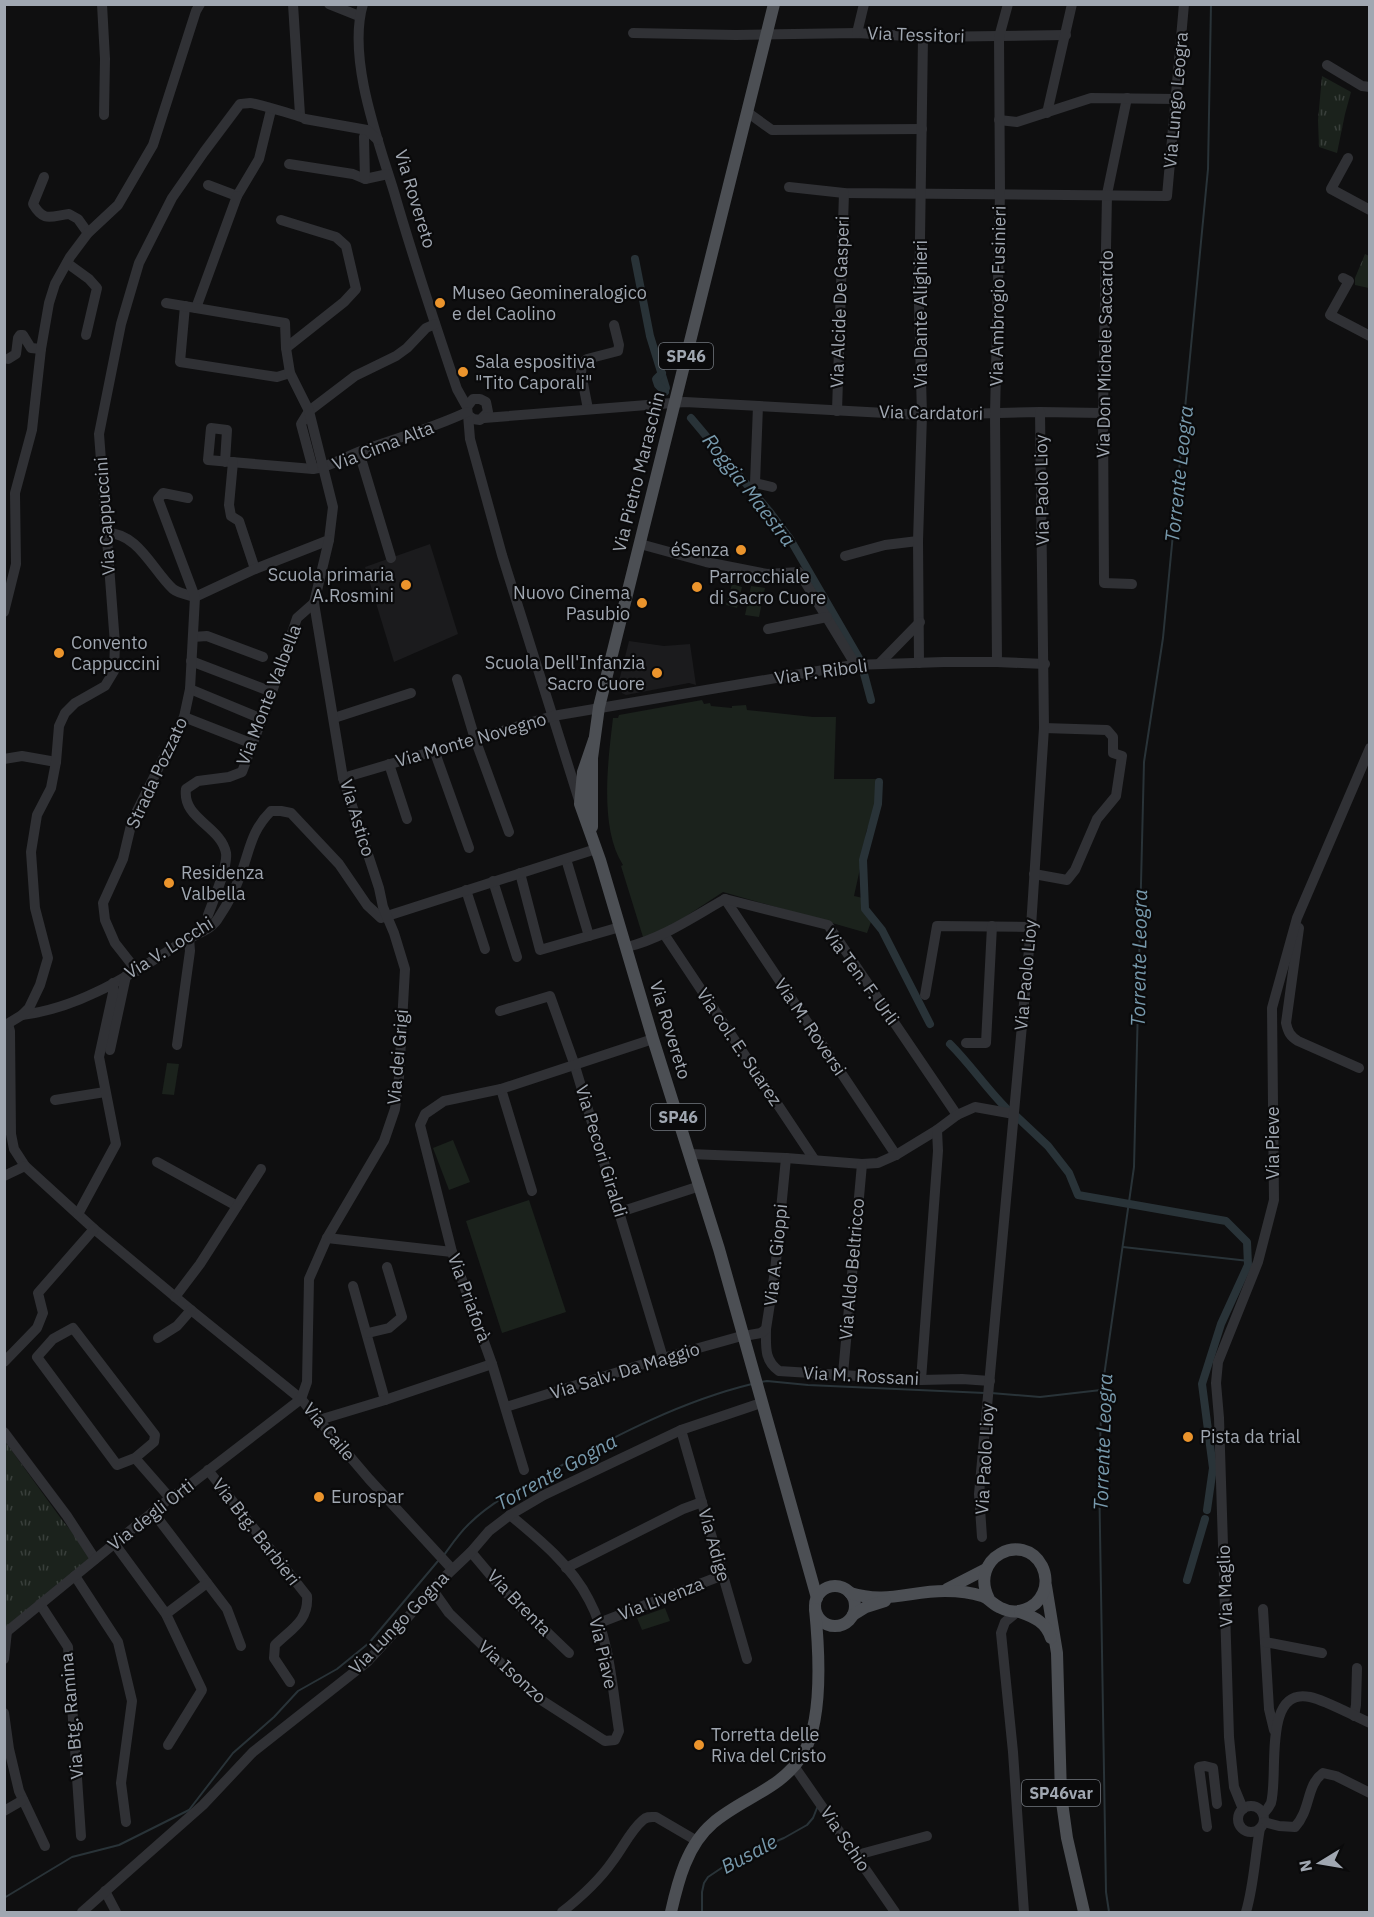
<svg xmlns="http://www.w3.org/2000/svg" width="1374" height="1917" viewBox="0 0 1374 1917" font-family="'IBM Plex Sans',sans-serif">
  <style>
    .built { fill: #1b1b1d }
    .grass { fill: url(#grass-tufts) }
    .pitch { fill: #1b221c }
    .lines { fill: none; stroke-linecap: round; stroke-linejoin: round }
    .stream { stroke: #293338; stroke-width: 2 }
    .canal { stroke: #293338; stroke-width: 8 }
    .minor { stroke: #303135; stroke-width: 10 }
    .major { stroke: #4c4f54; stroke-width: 12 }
    .poi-dot { fill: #eb942c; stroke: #0a0a0b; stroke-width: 2 }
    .labels { text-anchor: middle; stroke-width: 4.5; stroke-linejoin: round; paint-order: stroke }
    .shield { fill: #0a0a0b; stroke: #73787f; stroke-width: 1.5 }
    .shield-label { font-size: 16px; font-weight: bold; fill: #a0a7b1 }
    .street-label { font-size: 18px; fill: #a0a7b1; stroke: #0a0a0b }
    .poi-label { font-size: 18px; fill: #a0a7b1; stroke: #0a0a0b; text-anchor: start }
    .water-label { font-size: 20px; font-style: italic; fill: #7799ac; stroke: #0a0a0b }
  </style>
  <defs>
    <pattern id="grass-tufts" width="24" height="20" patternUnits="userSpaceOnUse" patternTransform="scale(1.5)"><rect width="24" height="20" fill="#1b221c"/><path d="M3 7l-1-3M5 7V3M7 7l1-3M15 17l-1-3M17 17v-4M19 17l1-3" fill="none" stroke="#393f3b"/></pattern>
  </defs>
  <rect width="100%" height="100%" fill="#0f0f10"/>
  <g class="built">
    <polygon points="430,544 458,634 394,662 365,567"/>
    <polygon points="629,641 664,646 690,644 696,685 689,683 626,695 622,693 618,685"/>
  </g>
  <g class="grass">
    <polygon points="1322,76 1351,92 1345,114 1337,153 1319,147 1318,120"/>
    <polygon points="1365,254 1369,256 1369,288 1355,285 1355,278"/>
    <polygon points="4,1440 62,1520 95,1559 4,1634"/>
  </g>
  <g class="pitch">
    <polygon points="732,584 742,587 737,608 726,605"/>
    <polygon points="751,586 765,588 759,617 745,615"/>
    <path d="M702,700L704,704L710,703L711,706L732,708V706L746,705L747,710L813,717H836L834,779H879L875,809L866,832L865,846L854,896L863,898L871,922L867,933L723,892L659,934L643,937L621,866L623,865C599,828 608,760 613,718H618L619,715Z"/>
    <polygon points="167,1063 179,1064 174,1095 162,1094"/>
    <polygon points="453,1140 470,1182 449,1190 433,1148"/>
    <polygon points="529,1200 566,1312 502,1333 466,1221"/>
    <polygon points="665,1608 670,1621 642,1630 637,1618"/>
  </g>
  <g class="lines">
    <g class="stream">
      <polyline points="1123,1247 1249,1261"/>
      <polyline points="760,1382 767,1381 808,1385 985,1393"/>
      <polyline points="991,1393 1040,1397 1101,1390"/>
      <path d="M444,1555C452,1544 460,1532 470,1523C493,1500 527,1484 555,1469C617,1435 682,1401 752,1384"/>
      <polyline points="4,1898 72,1857 119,1845 189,1810 233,1753 274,1717 298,1691 337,1669 369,1643 438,1561"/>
      <polyline points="702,1912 702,1892 704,1883 708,1877 738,1857 784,1838 807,1825 813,1818 817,1808"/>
      <polyline points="1109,1912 1106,1892 1099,1471 1102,1390 1134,1167 1144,762 1163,638 1208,169 1211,4"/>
    </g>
    <g class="canal">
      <polyline points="635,259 650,336 666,388 664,391"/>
      <polyline points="662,373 656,379 658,385 665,392"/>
      <polyline points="691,418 769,511 790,539 859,658"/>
      <polyline points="863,670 871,700"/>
      <polyline points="879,782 878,804 863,860 865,909 882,930 930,1024"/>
      <path d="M950,1044C972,1066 988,1091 1010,1112"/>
      <polyline points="1016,1116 1048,1146 1069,1173 1078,1195 1226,1221 1247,1242 1248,1265 1221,1324 1202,1384 1213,1468 1207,1510"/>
      <polyline points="1187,1580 1205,1519"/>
    </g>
    <g class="minor">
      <polyline points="102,4 105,59 104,115"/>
      <polyline points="293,4 300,115"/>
      <polyline points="329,4 359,16"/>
      <path d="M363,4C347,58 378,140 394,192C413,258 435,324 457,389L467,407L468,415L473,419L480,420L488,412L486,402L480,399H473L467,407"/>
      <polyline points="633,33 736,35 857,33 923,37 1066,35"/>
      <polyline points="857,33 864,4"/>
      <polyline points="1327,65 1362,86 1370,87"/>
      <polyline points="1127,98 1107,194 1103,413 1104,583 1132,584"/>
      <polyline points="747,112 772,130 922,129"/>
      <polyline points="1047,113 1072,4"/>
      <polyline points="999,120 1017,122 1091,98 1176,99"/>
      <polyline points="1348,158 1331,189 1370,210"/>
      <polyline points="289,164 353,174 365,179 388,174"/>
      <path d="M44,177L33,204C44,223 51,216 69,214L78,219L88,233"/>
      <polyline points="365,179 364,137 367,130"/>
      <polyline points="208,185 237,196 259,159 271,110"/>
      <polyline points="789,187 844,193 1167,196 1184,4"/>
      <polyline points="281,220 336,237 346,246 356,289 344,302 286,348"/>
      <polyline points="67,263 89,279 97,288 86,335"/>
      <polyline points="1343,278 1349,281 1330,315 1370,336"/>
      <polyline points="185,306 180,362 277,377 290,373"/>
      <polyline points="196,308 237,196"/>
      <polyline points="8,359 16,354 18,338 20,335 23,335 31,348 41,349"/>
      <polyline points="758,406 755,483 772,487"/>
      <polyline points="588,409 581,373 582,364 587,359 618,351 619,345 614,325"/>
      <polyline points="837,411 844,193"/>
      <polyline points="468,415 470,439 502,555 579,800"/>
      <polyline points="484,418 685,402 922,415 1040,412 1103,413"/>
      <polyline points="359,452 391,558"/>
      <path d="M225,462L227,430L211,428L208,460L313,469C330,467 345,457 361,451C397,438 433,428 467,412"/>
      <polyline points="233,462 229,505 231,516 239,521 255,569"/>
      <polyline points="313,469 301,424 309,411 355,376 396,356 407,348 426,328 435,324"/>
      <path d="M106,533C138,532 153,571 173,589C178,593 188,595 195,597L255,569L329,540L333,507L309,411L290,373L286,348L285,323L166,303"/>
      <polyline points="640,544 706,562 767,574 799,572 852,659 853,665"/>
      <polyline points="845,556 885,545 918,541"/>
      <polyline points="4,612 16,564 15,493 32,430 41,349 49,303 55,284 70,257 88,233 118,205 153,145 196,11 200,4"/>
      <polyline points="768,629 827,617"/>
      <polyline points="193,637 207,636 263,657"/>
      <polyline points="191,661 272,692"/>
      <polyline points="997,662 995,414 1000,193 999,37 1008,4"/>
      <polyline points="919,663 918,541 922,415 919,305 923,37"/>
      <polyline points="879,664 920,622"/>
      <polyline points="457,679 475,739 509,832"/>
      <polyline points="190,689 262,719"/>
      <polyline points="184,717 253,744"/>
      <polyline points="334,718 411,693"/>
      <polyline points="434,750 469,848"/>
      <polyline points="4,759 22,756 56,762"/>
      <polyline points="389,764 407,819"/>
      <polyline points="343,778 553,716 853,665 944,662 997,662 1045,664"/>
      <polyline points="566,859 589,936"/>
      <polyline points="520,873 540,950 620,927"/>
      <polyline points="1034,874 1067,880 1075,870 1097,819 1116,796 1122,756 1113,753 1113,737 1107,730 1044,728"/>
      <polyline points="493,881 517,957"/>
      <polyline points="466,890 485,949"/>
      <polyline points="725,899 896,1155"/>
      <path d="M208,915C213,901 228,867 226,853C221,826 182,819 186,789L198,781L229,777L242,772L272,692L297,618L314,603"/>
      <path d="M1299,928L1286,1023C1288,1032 1290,1036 1298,1041L1359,1068"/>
      <polyline points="664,934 814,1159"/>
      <path d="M627,947C663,938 693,917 725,899L828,925L957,1115"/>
      <polyline points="137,971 115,943 105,920 103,903 123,859 132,821 184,717 190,689 195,597 158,499 163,493 188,498"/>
      <polyline points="925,995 937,926 1031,927"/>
      <polyline points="500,1011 550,996 574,1063 663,1358"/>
      <path d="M22,1015C83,1008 135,971 186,940C198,933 212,930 219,917C227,905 235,890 240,876C250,851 250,832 271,811H281L291,813L339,864L367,905L381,918L596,849"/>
      <polyline points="8,1024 10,1031 11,1134 14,1149 25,1166 94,1229 191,1310 301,1399 369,1479 452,1569"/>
      <path d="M4,1026L22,1015L29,1008L40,985L48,958L35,908L31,852L37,815L51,788L56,762L59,726L65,713L75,703L105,686L114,671L115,644L99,434L121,324L139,263L172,198L204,152L240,104C241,104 248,103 250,103C255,103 303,117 305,119L367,130L378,140"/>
      <polyline points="966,1043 986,1043 992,926"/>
      <polyline points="177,1045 190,951 189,938"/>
      <polyline points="110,1050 126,976"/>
      <polyline points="501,1089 532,1191"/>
      <polyline points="55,1100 105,1092"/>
      <polyline points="690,1154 786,1158 862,1164 878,1163 896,1155 937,1130 957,1115 975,1107 1014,1114"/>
      <polyline points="157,1162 237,1206"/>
      <polyline points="4,1176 25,1166"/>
      <polyline points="620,1212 700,1186"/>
      <polyline points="78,1214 116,1144 99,1057 113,993 113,983"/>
      <polyline points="327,1238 452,1252"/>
      <polyline points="353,1286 385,1400"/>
      <polyline points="175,1297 200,1264 261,1169"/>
      <path d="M766,1329C766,1347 764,1360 779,1371L921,1380L962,1379L990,1381"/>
      <polyline points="368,1333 389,1328 402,1317 387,1267"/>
      <polyline points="158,1338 177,1326 191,1310"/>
      <polyline points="4,1362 37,1328 43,1313 38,1293 94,1229"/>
      <polyline points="843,1374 862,1164"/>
      <polyline points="921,1380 938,1151 937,1130"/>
      <polyline points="506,1407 663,1358 738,1337 761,1333 766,1329 775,1271 786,1158"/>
      <polyline points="319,1420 385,1400 492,1364"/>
      <polyline points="681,1430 747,1659"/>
      <polyline points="4,1432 67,1516 95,1559"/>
      <polyline points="135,1458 117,1465 37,1357 53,1339 73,1328 155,1435 154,1442 135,1458 170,1498"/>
      <path d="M208,1470L307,1596C309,1621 291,1629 275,1645L274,1658L290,1682"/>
      <polyline points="524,1470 492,1364 452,1252 420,1125 425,1114 444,1101 501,1089 653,1039"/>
      <polyline points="153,1512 227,1609 241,1646"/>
      <polyline points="982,1537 979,1494 1031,927 1044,728 1040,412"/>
      <polyline points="114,1543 166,1614 202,1690 168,1745"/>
      <polyline points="471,1552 503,1590 569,1653"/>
      <polyline points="566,1568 683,1509 702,1502"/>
      <polyline points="75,1576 118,1642 132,1701 121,1783 126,1822"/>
      <path d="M432,1589L449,1613L535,1696L605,1741L615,1740L619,1731C612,1687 610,1639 589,1600C572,1566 539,1539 510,1515"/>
      <polyline points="40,1604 68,1647 81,1836"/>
      <polyline points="1263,1609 1269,1709 1274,1730"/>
      <polyline points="1017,1612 1005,1622 1001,1633 1013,1752 1024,1912"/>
      <polyline points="166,1614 207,1583"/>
      <polyline points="599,1623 723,1575"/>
      <polyline points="4,1634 170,1498 183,1490 301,1399 307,1382 309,1279 327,1238 384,1141 395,1109 399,1077 405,969 394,933 383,907 379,888 343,778 314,603 329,540"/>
      <polyline points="1265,1642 1322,1653"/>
      <polyline points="4,1659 7,1631"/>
      <polyline points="4,1713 9,1749 19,1791 45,1846"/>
      <polyline points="1354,1716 1356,1705 1357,1668"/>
      <polyline points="794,1766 895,1912"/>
      <circle cx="1251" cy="1819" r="13"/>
      <polyline points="1243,1809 1234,1787 1229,1737 1219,1418 1216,1383 1218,1362 1258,1262 1274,1200 1272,1008 1297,918 1370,748"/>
      <polyline points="4,1811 23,1800"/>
      <path d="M1263,1814C1266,1811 1269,1807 1271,1803C1279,1775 1262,1687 1310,1697C1325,1700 1354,1716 1370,1723"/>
      <path d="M1264,1822L1279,1826L1295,1827C1311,1810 1306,1785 1323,1773L1336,1776L1370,1793"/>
      <polyline points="1207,1827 1199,1767 1205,1766 1213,1768 1217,1804"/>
      <polyline points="857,1855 927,1836"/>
      <polyline points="105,1891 116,1912"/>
      <polyline points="82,1912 203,1805 253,1752 367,1662 403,1623 432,1589 471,1552 489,1531 510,1515 544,1495 681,1430 761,1403"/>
      <path d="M562,1912C581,1897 598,1882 612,1862C623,1848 630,1831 643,1820C647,1816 651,1817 656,1817L697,1841"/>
      <path d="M1246,1912C1254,1885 1255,1856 1260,1828"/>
    </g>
    <g class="major">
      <polyline points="594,740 583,772 580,804 600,860 653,1039 719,1249 817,1598"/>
      <polyline points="592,827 592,758 599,707 774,4"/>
      <polyline points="1046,1586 1057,1653 1061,1795 1067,1838 1084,1912"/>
      <circle cx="835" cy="1606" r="20"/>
      <polyline points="947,1589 986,1569"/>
      <path d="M850,1593C886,1604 910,1591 945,1591C958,1591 970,1592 982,1596C990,1599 993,1605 1001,1608C1016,1616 1036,1609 1043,1593C1047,1585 1046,1574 1042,1566C1023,1530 968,1558 989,1599"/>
      <path d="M1020,1612C1034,1617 1046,1622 1051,1638"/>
      <polyline points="853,1615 866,1607 885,1601"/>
      <path d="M671,1912C678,1881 687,1845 713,1823C742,1798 782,1789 803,1754C824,1719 819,1649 815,1609"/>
    </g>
  </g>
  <g class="poi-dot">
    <circle cx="440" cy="303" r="6"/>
    <circle cx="463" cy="372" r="6"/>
    <circle cx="741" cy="550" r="6"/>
    <circle cx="406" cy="585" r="6"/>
    <circle cx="697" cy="587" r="6"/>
    <circle cx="642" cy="603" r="6"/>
    <circle cx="59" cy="653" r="6"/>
    <circle cx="657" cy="673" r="6"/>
    <circle cx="169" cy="883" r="6"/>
    <circle cx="1188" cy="1437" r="6"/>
    <circle cx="319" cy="1497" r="6"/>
    <circle cx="699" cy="1745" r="6"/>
  </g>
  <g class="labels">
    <g class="shield">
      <rect x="659" y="343" width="54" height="26" rx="4.5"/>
      <rect x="651" y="1104" width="54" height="26" rx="4.5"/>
      <rect x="1022" y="1780" width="78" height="26" rx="4.5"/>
    </g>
    <g class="shield-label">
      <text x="686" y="362">SP46</text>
      <text x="678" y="1123">SP46</text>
      <text x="1061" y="1799">SP46var</text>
    </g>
    <g class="street-label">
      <text transform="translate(916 35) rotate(2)" y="6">Via Tessitori</text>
      <text transform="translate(1176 100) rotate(-85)" y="6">Via Lungo Leogra</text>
      <text transform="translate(415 199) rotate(73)" y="6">Via Rovereto</text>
      <text transform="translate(998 296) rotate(-89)" y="6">Via Ambrogio Fusinieri</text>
      <text transform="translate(840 302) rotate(-88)" y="6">Via Alcide De Gasperi</text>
      <text transform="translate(921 314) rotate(-90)" y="6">Via Dante Alighieri</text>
      <text transform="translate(1105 354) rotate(-89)" y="6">Via Don Michele Saccardo</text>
      <text transform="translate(931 413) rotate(1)" y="6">Via Cardatori</text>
      <text transform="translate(383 446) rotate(-21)" y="6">Via Cima Alta</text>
      <text transform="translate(639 472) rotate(-76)" y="6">Via Pietro Maraschin</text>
      <text transform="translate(1042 490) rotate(-91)" y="6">Via Paolo Lioy</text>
      <text transform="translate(105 516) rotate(-94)" y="6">Via Cappuccini</text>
      <text transform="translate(821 672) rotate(-8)" y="6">Via P. Riboli</text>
      <text transform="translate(269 695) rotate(-69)" y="6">Via Monte Valbella</text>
      <text transform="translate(471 740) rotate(-16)" y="6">Via Monte Novegno</text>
      <text transform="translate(157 773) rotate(-65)" y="6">Strada Pozzato</text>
      <text transform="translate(357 818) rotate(73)" y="6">Via Astico</text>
      <text transform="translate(169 948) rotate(-32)" y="6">Via V. Locchi</text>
      <text transform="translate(1026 975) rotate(-85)" y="6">Via Paolo Lioy</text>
      <text transform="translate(861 977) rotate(54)" y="6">Via Ten. F. Urli</text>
      <text transform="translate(810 1027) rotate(56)" y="6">Via M. Roversi</text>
      <text transform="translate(670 1030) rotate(73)" y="6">Via Rovereto</text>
      <text transform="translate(739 1047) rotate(56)" y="6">Via col. E. Suarez</text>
      <text transform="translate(398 1057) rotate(-85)" y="6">Via dei Grigi</text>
      <text transform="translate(1273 1143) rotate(-90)" y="6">Via Pieve</text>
      <text transform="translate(601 1151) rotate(73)" y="6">Via Pecori Giraldi</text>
      <text transform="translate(776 1255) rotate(-84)" y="6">Via A. Gioppi</text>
      <text transform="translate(852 1269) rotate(-85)" y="6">Via Aldo Beltricco</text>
      <text transform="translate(469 1298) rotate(70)" y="6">Via Priaforà</text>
      <text transform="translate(625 1371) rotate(-17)" y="6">Via Salv. Da Maggio</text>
      <text transform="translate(861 1376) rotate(3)" y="6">Via M. Rossani</text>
      <text transform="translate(329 1432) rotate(50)" y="6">Via Caile</text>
      <text transform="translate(985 1459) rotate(-87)" y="6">Via Paolo Lioy</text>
      <text transform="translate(151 1515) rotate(-38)" y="6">Via degli Orti</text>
      <text transform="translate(256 1532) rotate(52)" y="6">Via Btg. Barbieri</text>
      <text transform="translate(714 1545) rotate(74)" y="6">Via Adige</text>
      <text transform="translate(1225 1586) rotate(-92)" y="6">Via Maglio</text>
      <text transform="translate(661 1599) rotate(-21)" y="6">Via Livenza</text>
      <text transform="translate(519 1603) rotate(46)" y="6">Via Brenta</text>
      <text transform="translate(399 1623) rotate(-46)" y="6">Via Lungo Gogna</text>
      <text transform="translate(603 1653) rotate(77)" y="6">Via Piave</text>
      <text transform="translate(512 1672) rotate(42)" y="6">Via Isonzo</text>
      <text transform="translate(72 1716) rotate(-95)" y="6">Via Btg. Ramina</text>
      <text transform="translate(845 1839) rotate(56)" y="6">Via Schio</text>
    </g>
    <g class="poi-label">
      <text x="452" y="299">Museo Geomineralogico<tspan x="452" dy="21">e del Caolino</tspan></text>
      <text x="475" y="368">Sala espositiva<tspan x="475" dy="21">"Tito Caporali"</tspan></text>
      <text x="729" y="556" text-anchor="end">éSenza</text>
      <text x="394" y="581" text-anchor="end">Scuola primaria<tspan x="394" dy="21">A.Rosmini</tspan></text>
      <text x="709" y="583">Parrocchiale<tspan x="709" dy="21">di Sacro Cuore</tspan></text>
      <text x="630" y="599" text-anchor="end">Nuovo Cinema<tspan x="630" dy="21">Pasubio</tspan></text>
      <text x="71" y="649">Convento<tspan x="71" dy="21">Cappuccini</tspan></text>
      <text x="645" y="669" text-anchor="end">Scuola Dell'Infanzia<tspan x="645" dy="21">Sacro Cuore</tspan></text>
      <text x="181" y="879">Residenza<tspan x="181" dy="21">Valbella</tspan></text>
      <text x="1200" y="1443">Pista da trial</text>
      <text x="331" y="1503">Eurospar</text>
      <text x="711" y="1741">Torretta delle<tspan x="711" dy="21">Riva del Cristo</tspan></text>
    </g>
    <g class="water-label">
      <text transform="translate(1179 474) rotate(-84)" y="7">Torrente Leogra</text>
      <text transform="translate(749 490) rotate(52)" y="7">Roggia Maestra</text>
      <text transform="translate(1139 958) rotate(-89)" y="7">Torrente Leogra</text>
      <text transform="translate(1103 1442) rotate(-88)" y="7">Torrente Leogra</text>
      <text transform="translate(556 1472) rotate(-29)" y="7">Torrente Gogna</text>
      <text transform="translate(749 1854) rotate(-28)" y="7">Busale</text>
    </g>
  </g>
  <rect width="1374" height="1917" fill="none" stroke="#a0a7b1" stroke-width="12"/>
  <g transform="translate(1320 1863) rotate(259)" stroke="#0a0a0b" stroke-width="4.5" paint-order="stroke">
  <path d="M0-4.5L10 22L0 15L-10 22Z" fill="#a0a7b1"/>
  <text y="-9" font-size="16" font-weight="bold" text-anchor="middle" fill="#a0a7b1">N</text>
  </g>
</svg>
